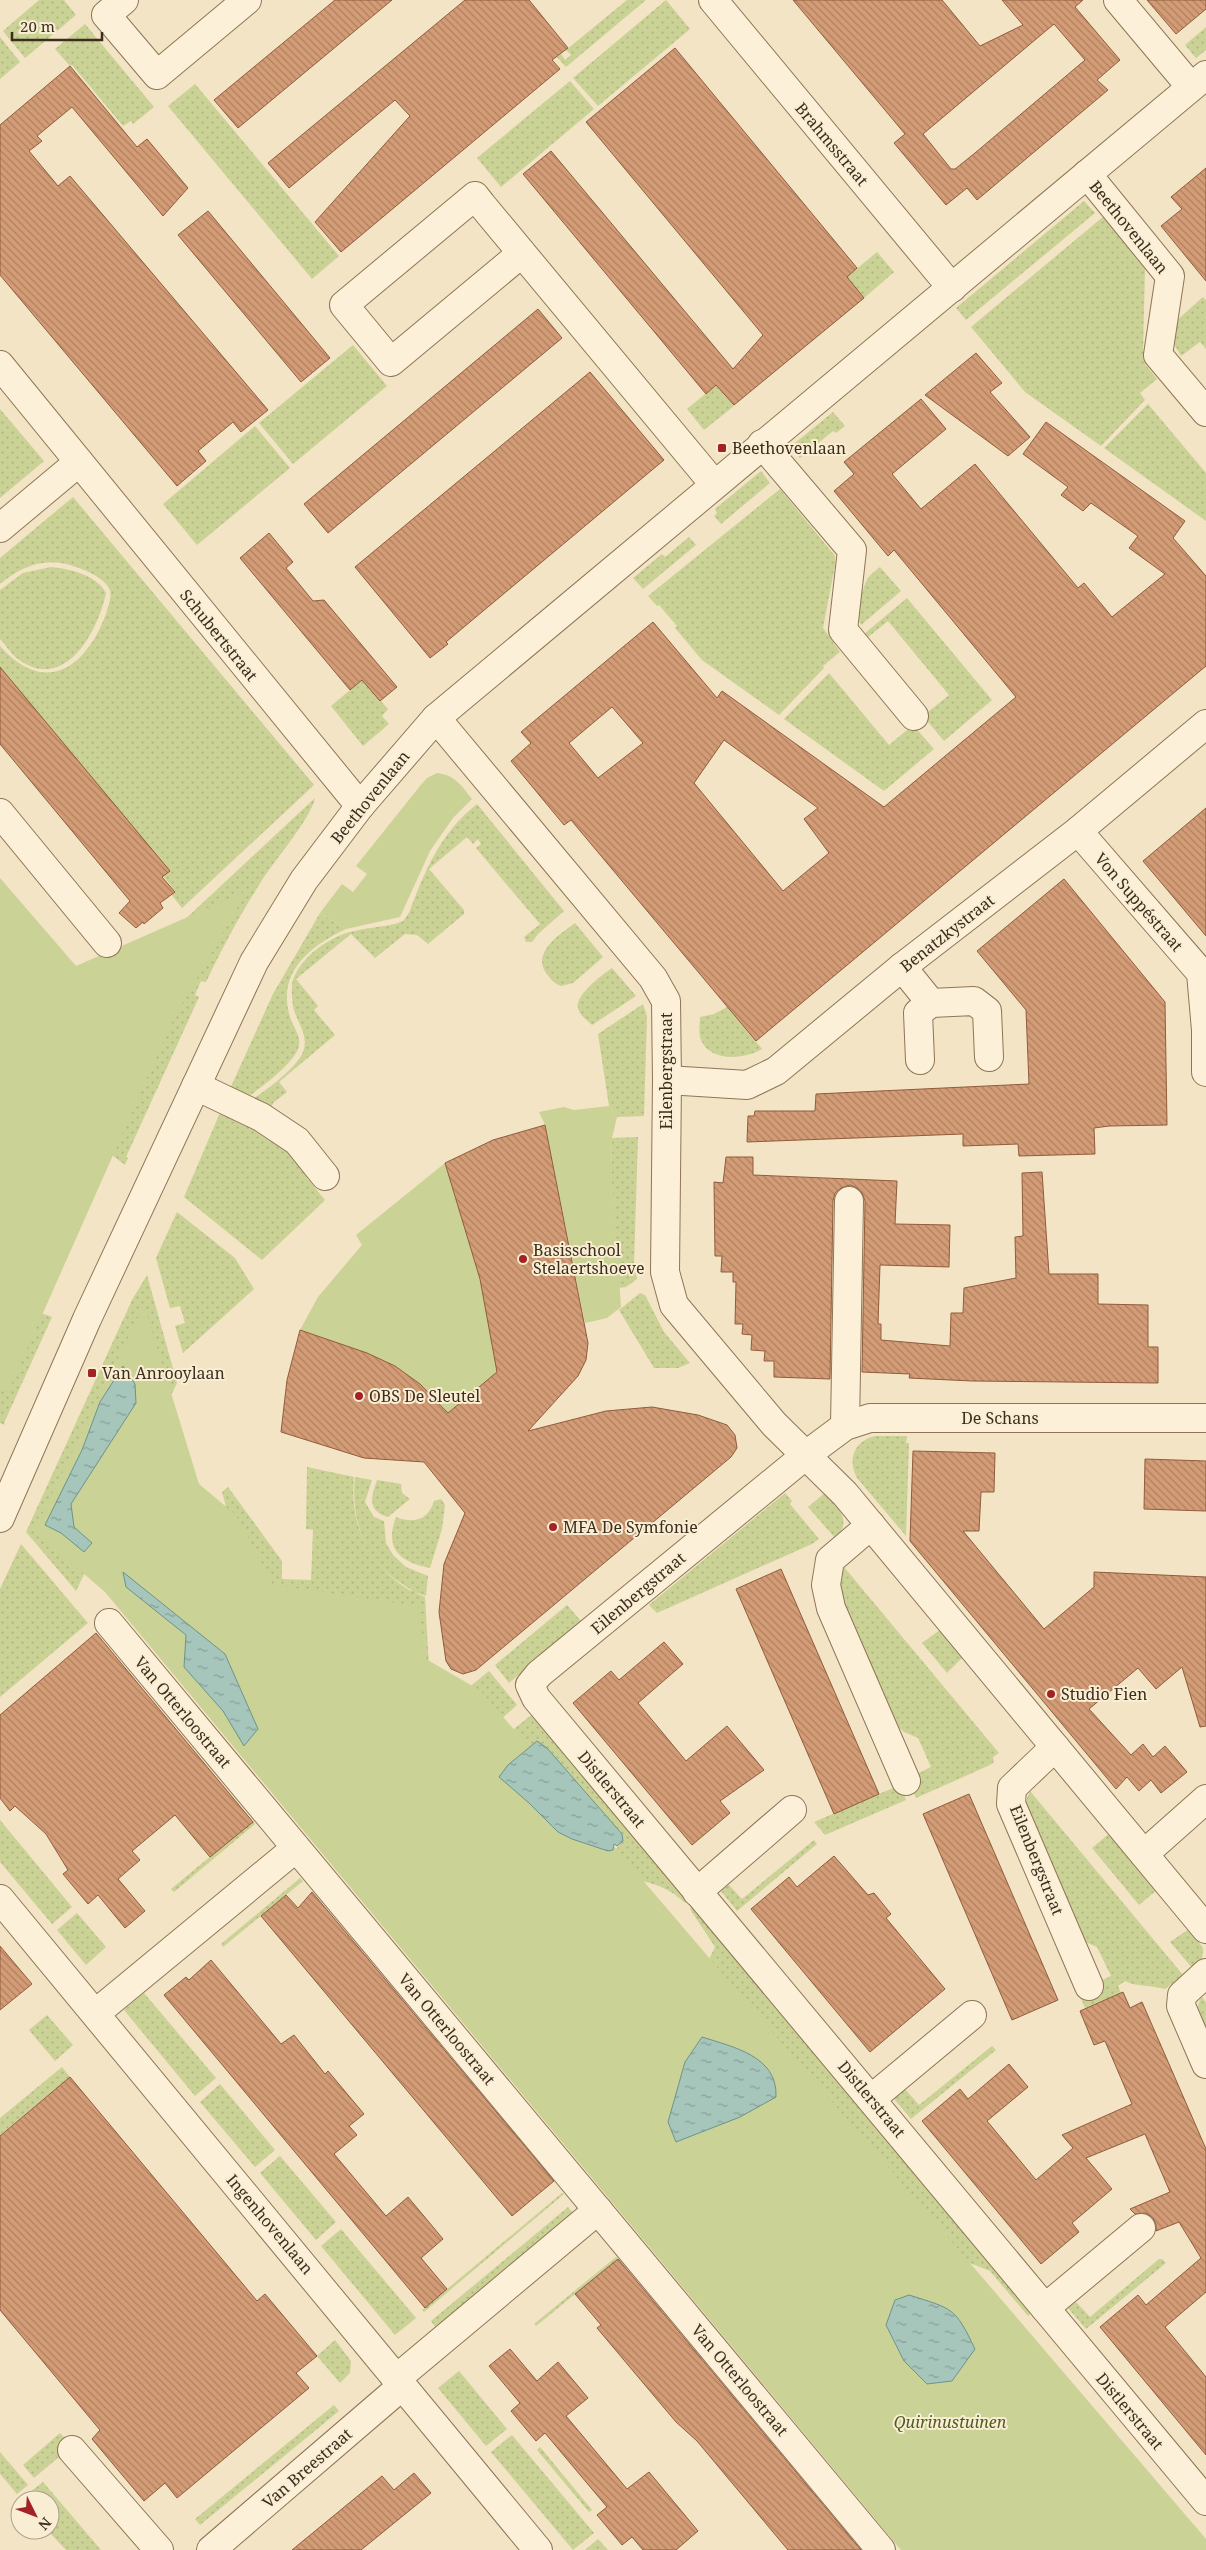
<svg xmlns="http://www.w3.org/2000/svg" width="1206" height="2550" viewBox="0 0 1206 2550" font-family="'Noto Serif',serif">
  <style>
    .grass { fill: url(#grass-dots); fill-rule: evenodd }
    .park { fill: #cbd296 }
    .water { fill: url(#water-ripples); stroke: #6b948a }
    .building { fill: url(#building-back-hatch); stroke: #905c3c; fill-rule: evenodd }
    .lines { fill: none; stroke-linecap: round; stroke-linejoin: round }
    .minor-casing { stroke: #8f7558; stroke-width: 30 }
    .minor { stroke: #fcf1d8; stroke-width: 28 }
    .poi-dot { fill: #a32224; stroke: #f9eed4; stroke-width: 2 }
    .labels { text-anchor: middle; stroke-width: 4; stroke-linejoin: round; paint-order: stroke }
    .street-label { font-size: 16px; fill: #3d2d1d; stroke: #f9eed4 }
    .poi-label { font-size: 16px; fill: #3d2d1d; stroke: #f9eed4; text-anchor: start }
    .park-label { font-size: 16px; font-style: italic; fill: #4e5c22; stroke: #f9eed4 }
  </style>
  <defs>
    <pattern id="grass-dots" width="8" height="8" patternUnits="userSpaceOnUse" patternTransform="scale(1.25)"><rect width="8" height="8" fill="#cbd296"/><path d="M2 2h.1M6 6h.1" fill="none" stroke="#afb581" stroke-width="1.8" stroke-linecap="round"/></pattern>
    <pattern id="water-ripples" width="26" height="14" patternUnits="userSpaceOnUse" patternTransform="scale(1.25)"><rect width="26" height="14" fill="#a6c5bb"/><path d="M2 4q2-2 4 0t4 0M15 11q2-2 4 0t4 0" fill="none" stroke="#88a097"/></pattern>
    <pattern id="building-back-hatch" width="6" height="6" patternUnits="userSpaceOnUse" patternTransform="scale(1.25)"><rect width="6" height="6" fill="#d49c76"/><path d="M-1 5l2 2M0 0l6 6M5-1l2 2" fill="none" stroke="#ad8060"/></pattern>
  </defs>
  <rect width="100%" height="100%" fill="#f2e4c4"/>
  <g class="grass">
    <polygon points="39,0 64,0 76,15 25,58 3,31"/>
    <polygon points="627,0 646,0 566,67 557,57 561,54 565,60 571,55 566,50"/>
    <polygon points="666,0 690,29 598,106 573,78"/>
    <polygon points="85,24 154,107 133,124 131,121 123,126 72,65 70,66 55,49"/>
    <polygon points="1206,27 1206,50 1196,58 1185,45"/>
    <polygon points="0,37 20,62 0,79"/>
    <polygon points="570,81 594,109 501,187 477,158"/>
    <polygon points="195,84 339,256 312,279 168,106"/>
    <polygon points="1084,201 1095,213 966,320 956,308"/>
    <polygon points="1104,216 1145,269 1143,351 1148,362 1145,364 1157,379 1140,393 1145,400 1101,446 1025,392 971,327"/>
    <polygon points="877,252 894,272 864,298 847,277"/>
    <polygon points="1203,297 1206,300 1206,349 1200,342 1181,356 1175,346 1175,322"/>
    <polygon points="353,345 387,386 293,464 259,423"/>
    <polygon points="716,385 734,406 704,430 687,409"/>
    <polygon points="1148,404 1206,473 1206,521 1104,448"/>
    <polygon points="0,409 44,461 0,498"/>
    <polygon points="833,412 845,426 836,433 833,431 800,458 790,447"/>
    <polygon points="255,426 290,468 197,545 163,504"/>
    <polygon points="761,471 770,483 721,524 714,516 717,513 715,509"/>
    <polygon points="780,489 835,556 835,565 823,628 840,652 823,666 824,668 779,715 702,660 675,628 677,626 659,605 657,606 648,596"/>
    <path d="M73,497L314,785L182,908L171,894L175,891L0,667V646C45,697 86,668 106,614C108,607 113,595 109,588C102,576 83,569 70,565C44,557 20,567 0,584V558Z"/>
    <polygon points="689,537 696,545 643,589 633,578 662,554 665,557"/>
    <path d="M51,567C70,569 97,575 106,593C98,631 65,694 18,659C11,654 6,645 0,639V590L23,573Z"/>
    <path d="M880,567L901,591L861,625C855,616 862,587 868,578C871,574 876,570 880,567Z"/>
    <polygon points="907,598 992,700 944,741 923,716 949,695 888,621 867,638 864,634"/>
    <polygon points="829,673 889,745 913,725 934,749 884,791 784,719"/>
    <polygon points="362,680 388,709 382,716 389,724 363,746 331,706"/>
    <path d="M315,798C311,819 272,863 259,885C239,916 222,949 206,982L201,981L195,995L199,997L126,1157L128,1158L125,1165L112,1155L163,940Z"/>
    <path d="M477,804L564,911L538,934L532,942H526L524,937L540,924L476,848L481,844L478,839L473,844L467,837L429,869L464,910V914L428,944L417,935L405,934L375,958L351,934L296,979L318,1006L314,1010L335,1035L279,1082L287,1092L273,1103L270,1110L250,1101C264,1092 300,1066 304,1049C308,1033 296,1021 293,1006C292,998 291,986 293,980C301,957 328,938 350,932C365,928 381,927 395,924L403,921L409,913C425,871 440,833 477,804Z"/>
    <path d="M320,913L346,929C308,947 275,974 291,1020C295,1030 302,1038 298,1049C291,1066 260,1088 245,1099L229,1091L273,994Z"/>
    <path d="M575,923L603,957L573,983L561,986C554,984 550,978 546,973C532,952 560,934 575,923Z"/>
    <path d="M612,968L636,996L592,1025C587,1020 580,1016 578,1008C574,996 603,974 612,968Z"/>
    <polygon points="643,1004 647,1016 644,1116 617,1117 609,1106 598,1034"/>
    <path d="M727,1007L762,1049C745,1059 711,1063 701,1040C698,1033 700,1024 700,1017L714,1014Z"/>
    <polygon points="222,1108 276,1138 311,1177 306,1177 325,1200 262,1260 184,1197"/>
    <polygon points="638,1137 634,1265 637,1279 626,1287 619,1288 611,1168 612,1138"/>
    <polygon points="177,1212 235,1258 254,1289 183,1353 175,1326 185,1323 180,1306 170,1308 156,1258"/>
    <polygon points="147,1275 177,1383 76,1591 26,1532 132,1300"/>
    <polygon points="640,1293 645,1295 664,1332 690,1363 678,1368 654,1368 619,1310"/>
    <polygon points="0,1295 8,1301 52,1317 4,1423 6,1425 0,1423"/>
    <path d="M875,1436H907L906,1443H909L906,1536L857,1478C847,1460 854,1441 875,1436Z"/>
    <path d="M307,1467L354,1477C349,1526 370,1568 413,1592C407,1586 398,1582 391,1576C361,1551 351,1514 355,1477L372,1480L365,1502L374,1517L384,1521L386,1543L393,1555L406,1567L428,1576L426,1596L414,1592L425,1597L429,1667L252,1602L222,1492L228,1487L282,1561V1579L311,1580L313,1530L306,1529Z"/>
    <path d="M377,1480L401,1484L402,1493L410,1499L388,1517C367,1511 371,1497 377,1480Z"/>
    <path d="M826,1492C839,1507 852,1521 836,1539L808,1507Z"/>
    <polygon points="785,1493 792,1501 790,1504 819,1539 812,1544 657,1613 649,1605"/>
    <path d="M441,1499L445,1505L442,1529L430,1568C400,1562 384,1549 396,1517C414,1524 428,1520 434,1501Z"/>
    <polygon points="21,1544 88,1623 0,1697 0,1589"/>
    <path d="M844,1567L999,1753L993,1757L994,1762L990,1765L916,1798L907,1779L931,1767L918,1738L904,1732L898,1727L838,1589L841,1587C838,1581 838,1572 844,1567Z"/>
    <polygon points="567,1605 580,1620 584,1620 509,1683 495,1665"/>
    <polygon points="940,1630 963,1657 947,1673 922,1643"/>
    <polygon points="489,1671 517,1705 499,1721 433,1717"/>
    <path d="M535,1712L691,1898L685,1903C671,1889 656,1884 637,1880L454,1777ZM547,1748L622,1834V1841L615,1851Z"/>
    <polygon points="900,1785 906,1800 825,1835 814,1822"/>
    <path d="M1030,1791L1183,1975L1165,1989C1152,1985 1136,1987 1125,1981L1118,1986L1121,1993L1085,2008L1078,1991L1111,1976L1097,1947L1083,1941L1025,1804Z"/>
    <polygon points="0,1820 72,1907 52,1924 0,1862"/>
    <polygon points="253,1821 255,1824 174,1892 171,1889"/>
    <polygon points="1110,1833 1157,1890 1139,1905 1092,1848"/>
    <polygon points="814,1840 817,1844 737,1911 720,1890 727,1883 742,1899"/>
    <polygon points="300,1878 303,1881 223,1947 221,1944"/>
    <polygon points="695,1904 1034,2311 1028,2316 990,2271 947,2254 684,2010 715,1947 690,1909"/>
    <polygon points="77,1913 106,1947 86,1965 57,1930"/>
    <polygon points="1189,1929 1203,1948 1202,1960 1194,1970 1170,1942"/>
    <polygon points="144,1993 216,2078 195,2096 124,2010"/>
    <polygon points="1201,1996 1206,2002 1206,2037 1198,2018 1201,2016 1198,2006"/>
    <polygon points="47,2015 73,2045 55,2061 29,2030"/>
    <polygon points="992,2046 996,2050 911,2119 894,2099 905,2089 919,2105"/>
    <polygon points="62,2067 70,2077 0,2135 0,2118"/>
    <polygon points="220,2084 275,2150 255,2167 200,2102"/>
    <polygon points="280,2156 336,2222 316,2240 260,2173"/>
    <polygon points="562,2193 564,2194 424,2312 422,2310"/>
    <polygon points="568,2207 573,2213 436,2328 431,2321"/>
    <polygon points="341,2229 416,2318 395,2335 321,2246"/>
    <polygon points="616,2257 618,2259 536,2326 534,2324"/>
    <polygon points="1159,2259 1162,2259 1166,2263 1086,2329 1068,2308 1076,2302 1090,2317"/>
    <polygon points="335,2340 351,2361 350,2373 340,2383 317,2356"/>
    <polygon points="459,2371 507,2429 486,2446 438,2388"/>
    <polygon points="334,2405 339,2411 200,2525 195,2519"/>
    <polygon points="60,2433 72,2446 34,2478 23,2465"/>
    <polygon points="512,2435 594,2533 573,2550 491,2452"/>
    <polygon points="540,2447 592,2510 589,2512 537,2450"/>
    <polygon points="0,2452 28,2485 17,2494 0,2474"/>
    <polygon points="43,2482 101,2550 66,2550 47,2530 50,2530 50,2500 21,2499"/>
    <polygon points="598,2539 608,2550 585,2550"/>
  </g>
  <g class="park">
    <path d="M437,773C455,775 462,786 472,799L453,818L430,851L400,917L346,929L320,913L342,884L353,892L367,874L356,866L420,786L427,778Z"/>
    <polygon points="0,878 76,966 247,891 173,1020 7,1394 0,1386"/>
    <polygon points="609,1106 617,1117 612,1138 611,1167 621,1307 607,1318 585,1323 545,1125 539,1112 564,1107 574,1110"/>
    <path d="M445,1163L480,1279L499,1375L449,1414C409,1364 358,1351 300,1330L318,1297L362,1245L356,1235Z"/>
    <polygon points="144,1305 199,1484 236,1515 273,1585 418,1606 426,1659 481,1691 1206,2539 1206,2550 901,2550 105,1592 34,1531"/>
  </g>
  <g class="water">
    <polygon points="123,1366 135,1384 136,1403 71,1504 74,1527 92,1543 84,1552 61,1533 45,1525 82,1450 100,1402"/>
    <polygon points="123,1572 225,1654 258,1729 244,1746 223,1711 184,1667 186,1635 126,1587"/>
    <polygon points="537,1741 547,1748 622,1834 623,1841 617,1846 614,1844 613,1850 608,1851 572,1839 558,1832 529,1803 499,1777 508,1765"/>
    <path d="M702,2037C733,2047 778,2056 776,2097L740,2117L676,2142L668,2122L685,2062Z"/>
    <path d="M909,2295C953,2309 955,2307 975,2349L952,2381L927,2384L904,2361L886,2325L895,2300Z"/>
  </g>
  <g class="building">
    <polygon points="335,0 392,0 238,128 214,100"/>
    <polygon points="465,0 529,0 568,48 552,60 560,69 341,252 315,222 410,116 395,100 289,188 268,163"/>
    <path d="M793,0H942L980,46L1023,25L1002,0H1083L1075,7L1120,60L1097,80L1108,90L977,200L967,188L946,205L894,143L905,134ZM1054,24L1085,60L975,153L955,169H951L923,134Z"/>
    <polygon points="1147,0 1206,0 1206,9 1176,34"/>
    <polygon points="675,48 857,268 847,277 864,298 734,405 716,385 706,394 523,174 551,151 733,369 763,335 586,122"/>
    <polygon points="70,66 137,147 147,139 188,188 163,216 72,107 37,136 42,141 29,151 58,186 70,176 268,410 241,432 233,422 198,451 206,461 177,486 0,275 0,125"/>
    <polygon points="1206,168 1206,281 1161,226 1182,209 1171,197"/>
    <polygon points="208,211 330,358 301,382 178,235"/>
    <polygon points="538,309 562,338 328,533 304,504"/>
    <polygon points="976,353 1002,383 990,392 1030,437 1008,456 925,395"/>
    <polygon points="590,372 664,460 446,642 448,644 430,658 355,567"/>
    <path d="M921,399L946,429L892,474L921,509L975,464L1078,588L1084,583L1112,617L1165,574L1129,548L1138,536L1091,503L1083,511L1061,495L1068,487L1023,454L1046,422L1185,521L1173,538L1206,576V666L756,1041L571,820L564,825L511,761L531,743L521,732L653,622L717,698L722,691L884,807L1016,697L894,550L888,556L834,491L854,474L844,462ZM612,707L643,743L598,778L569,743ZM724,740L818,808L804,819L829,853L783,891L694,783Z"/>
    <polygon points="269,533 293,562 286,568 313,601 324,600 397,687 380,701 362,680 350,690 240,558"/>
    <polygon points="0,667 170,871 162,877 175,892 160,903 163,908 144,924 143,922 136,928 119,913 130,901 0,744"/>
    <polygon points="1206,808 1206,936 1143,861"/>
    <polygon points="1064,879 1165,1002 1167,1125 1109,1126 1094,1128 1095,1154 1019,1156 1018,1144 963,1146 963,1134 747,1142 748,1116 754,1116 755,1111 815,1111 816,1094 1029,1084 1026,1010 977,951"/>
    <polygon points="545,1125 588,1343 586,1360 578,1376 528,1431 606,1411 652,1407 698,1415 727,1425 735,1435 737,1448 731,1457 476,1670 463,1674 451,1669 446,1661 439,1612 444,1564 465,1513 424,1462 364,1458 281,1432 287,1380 300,1330 367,1353 395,1366 420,1384 448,1413 497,1372 480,1279 445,1163 493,1140"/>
    <polygon points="726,1157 753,1157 753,1175 897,1181 895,1224 950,1225 949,1267 880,1265 878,1324 881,1324 881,1340 950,1346 951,1313 963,1313 964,1288 1016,1278 1015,1237 1023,1236 1022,1173 1042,1172 1049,1274 1098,1274 1098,1304 1148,1305 1148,1347 1158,1347 1158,1383 972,1381 909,1378 910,1374 862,1372 865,1201 862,1193 857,1188 850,1185 841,1188 835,1193 833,1201 830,1379 774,1377 774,1361 764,1361 765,1351 751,1350 752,1335 742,1334 743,1324 735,1324 736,1282 733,1282 733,1272 721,1272 722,1256 715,1256 714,1182 723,1183"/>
    <polygon points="913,1451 995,1453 994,1492 981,1492 979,1531 963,1531 1044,1629 1094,1587 1094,1572 1206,1577 1206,1726 1200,1727 1182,1667 1156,1689 1138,1668 1089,1709 1131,1755 1143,1744 1153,1757 1165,1746 1187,1772 1161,1793 1151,1780 1139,1791 1127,1777 1116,1789 910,1541"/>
    <polygon points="1145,1459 1206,1461 1206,1511 1144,1509"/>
    <polygon points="781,1569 879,1794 834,1814 736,1589"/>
    <polygon points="96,1633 253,1822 210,1857 175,1815 132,1851 140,1860 118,1879 145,1911 125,1928 98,1895 88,1904 63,1874 68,1870 46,1834 15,1806 10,1811 0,1798 0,1715"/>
    <polygon points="664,1642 683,1664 638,1703 686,1761 727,1726 764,1770 720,1801 730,1813 692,1845 573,1703 611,1671 619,1680"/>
    <polygon points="969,1794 1058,2000 1012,2020 923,1814"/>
    <polygon points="834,1856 868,1895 874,1893 891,1914 886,1918 945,1989 870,2052 751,1909 789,1877 797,1887"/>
    <polygon points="312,1892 554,2181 512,2216 261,1916 286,1895 298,1908"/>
    <polygon points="0,1946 32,1984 0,2010"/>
    <polygon points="211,1960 281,2044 294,2035 325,2074 328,2071 364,2114 349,2126 357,2135 334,2154 386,2216 408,2197 443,2239 421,2258 447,2289 425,2308 164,1995 186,1977 189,1980"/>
    <polygon points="1123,1992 1130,2008 1142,2002 1206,2149 1206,2292 1165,2327 1206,2377 1206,2455 1100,2327 1138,2295 1146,2305 1201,2258 1179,2222 1156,2231 1156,2225 1153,2218 1146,2213 1135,2214 1130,2209 1170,2192 1145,2134 1086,2158 1112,2189 1072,2223 1079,2232 1041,2264 922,2121 960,2089 968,2099 1009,2064 1028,2087 987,2121 1036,2180 1073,2148 1062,2135 1132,2104 1105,2041 1094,2045 1080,2011"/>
    <polygon points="70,2077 257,2301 265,2294 317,2356 296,2373 309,2388 177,2498 165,2483 144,2501 92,2439 100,2430 0,2310 0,2136"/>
    <polygon points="618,2259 644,2290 861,2550 788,2550 697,2441 676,2422 597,2328 601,2325 575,2294"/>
    <polygon points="510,2349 537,2381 558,2362 588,2398 566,2416 627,2489 649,2472 698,2531 676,2550 643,2550 632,2537 622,2545 597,2515 607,2507 545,2433 536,2441 511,2411 520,2403 489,2366"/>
    <polygon points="414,2473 431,2493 361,2550 292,2550 382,2476 394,2490"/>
  </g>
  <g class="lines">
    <g class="minor-casing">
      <g id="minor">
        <polyline points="124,0 106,15 157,75 247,0"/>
        <polyline points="713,0 952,288"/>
        <polyline points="1118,0 1191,87"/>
        <polyline points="1087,174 1170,276 1158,355 1206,412"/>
        <polyline points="522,253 391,362 344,305 475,196 482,205 714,484"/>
        <polyline points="0,365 360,806"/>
        <polyline points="762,444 852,550 843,630 914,716"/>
        <polyline points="0,528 79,462"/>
        <polyline points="436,718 653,978 666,1001 667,1080 665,1272 674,1305 774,1424 845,1494 1206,1929"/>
        <polyline points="0,813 107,943"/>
        <polyline points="1078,831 1201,973 1206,1030 1206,1072"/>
        <polyline points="902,967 931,1003 974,1001 987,1011 989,1057"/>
        <polyline points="920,1060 918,1013 931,1003"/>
        <polyline points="667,1080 747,1085 776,1071 902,967 1078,831 1206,724"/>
        <polyline points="196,1086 261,1117 297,1141 325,1176"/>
        <polyline points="1206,1418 870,1418 845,1426 806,1455 539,1674 530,1685 536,1698 1206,2501"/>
        <polyline points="845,1426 849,1201"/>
        <polyline points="0,1518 87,1319 254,962 304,880 360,806 436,718 1206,75"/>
        <polyline points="871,1525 830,1560 826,1585 831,1608 906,1781"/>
        <polyline points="109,1623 881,2550"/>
        <polyline points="1055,1747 1012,1788 1011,1804 1089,1986"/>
        <polyline points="1144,1854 1206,1799"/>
        <polyline points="697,1892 792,1810"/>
        <polyline points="0,1899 538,2550"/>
        <polyline points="1206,1973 1182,1995 1181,2006 1206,2064"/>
        <polyline points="96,2013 296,1848"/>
        <polyline points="871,2099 972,2015"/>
        <polyline points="1045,2308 1141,2228"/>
        <polyline points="396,2379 598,2210"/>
        <polyline points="72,2450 159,2550"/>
        <polyline points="211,2550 402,2386"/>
      </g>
    </g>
    <use href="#minor" class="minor"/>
  </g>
  <g class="poi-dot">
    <rect x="717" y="443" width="10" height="10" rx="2.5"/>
    <circle cx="523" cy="1259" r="5"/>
    <rect x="87" y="1368" width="10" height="10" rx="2.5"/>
    <circle cx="359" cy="1396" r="5"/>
    <circle cx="553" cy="1527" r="5"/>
    <circle cx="1051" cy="1694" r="5"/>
  </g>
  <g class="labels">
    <g class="street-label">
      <text transform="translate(832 144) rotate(50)" y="6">Brahmsstraat</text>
      <text transform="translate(1129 227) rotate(51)" y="6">Beethovenlaan</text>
      <text transform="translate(219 635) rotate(51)" y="6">Schubertstraat</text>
      <text transform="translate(370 797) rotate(-51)" y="6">Beethovenlaan</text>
      <text transform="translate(1139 902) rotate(49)" y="6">Von Suppéstraat</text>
      <text transform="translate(947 933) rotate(-38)" y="6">Benatzkystraat</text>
      <text transform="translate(666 1071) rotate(-90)" y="6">Eilenbergstraat</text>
      <text x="1000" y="1424">De Schans</text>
      <text transform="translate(638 1593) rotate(-40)" y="6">Eilenbergstraat</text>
      <text transform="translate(183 1712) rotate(50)" y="6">Van Otterloostraat</text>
      <text transform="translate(612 1789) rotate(50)" y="6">Distlerstraat</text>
      <text transform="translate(1037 1860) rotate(68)" y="6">Eilenbergstraat</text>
      <text transform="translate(447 2029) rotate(50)" y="6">Van Otterloostraat</text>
      <text transform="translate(872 2099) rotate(50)" y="6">Distlerstraat</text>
      <text transform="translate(270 2224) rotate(50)" y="6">Ingenhovenlaan</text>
      <text transform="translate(740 2380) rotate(50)" y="6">Van Otterloostraat</text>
      <text transform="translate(1130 2411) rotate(50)" y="6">Distlerstraat</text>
      <text transform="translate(307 2468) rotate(-41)" y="6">Van Breestraat</text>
    </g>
    <g class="poi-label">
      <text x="732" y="454">Beethovenlaan</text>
      <text x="533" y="1256">Basisschool<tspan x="533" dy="18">Stelaertshoeve</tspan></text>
      <text x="102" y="1379">Van Anrooylaan</text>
      <text x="369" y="1402">OBS De Sleutel</text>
      <text x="563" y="1533">MFA De Symfonie</text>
      <text x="1061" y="1700">Studio Fien</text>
    </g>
    <g class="park-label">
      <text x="950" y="2428">Quirinustuinen</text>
    </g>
  </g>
  <g transform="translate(35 2515) rotate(132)"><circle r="24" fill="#f9eed4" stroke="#aea18b"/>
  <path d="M0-4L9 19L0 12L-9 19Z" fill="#a32224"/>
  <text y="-8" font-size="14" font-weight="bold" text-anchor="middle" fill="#3d2d1d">N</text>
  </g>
  <path d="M12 32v8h90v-8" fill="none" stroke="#3d2d1d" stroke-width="2.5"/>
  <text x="20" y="32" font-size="15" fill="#3d2d1d" stroke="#f9eed4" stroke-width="4" paint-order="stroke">20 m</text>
</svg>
